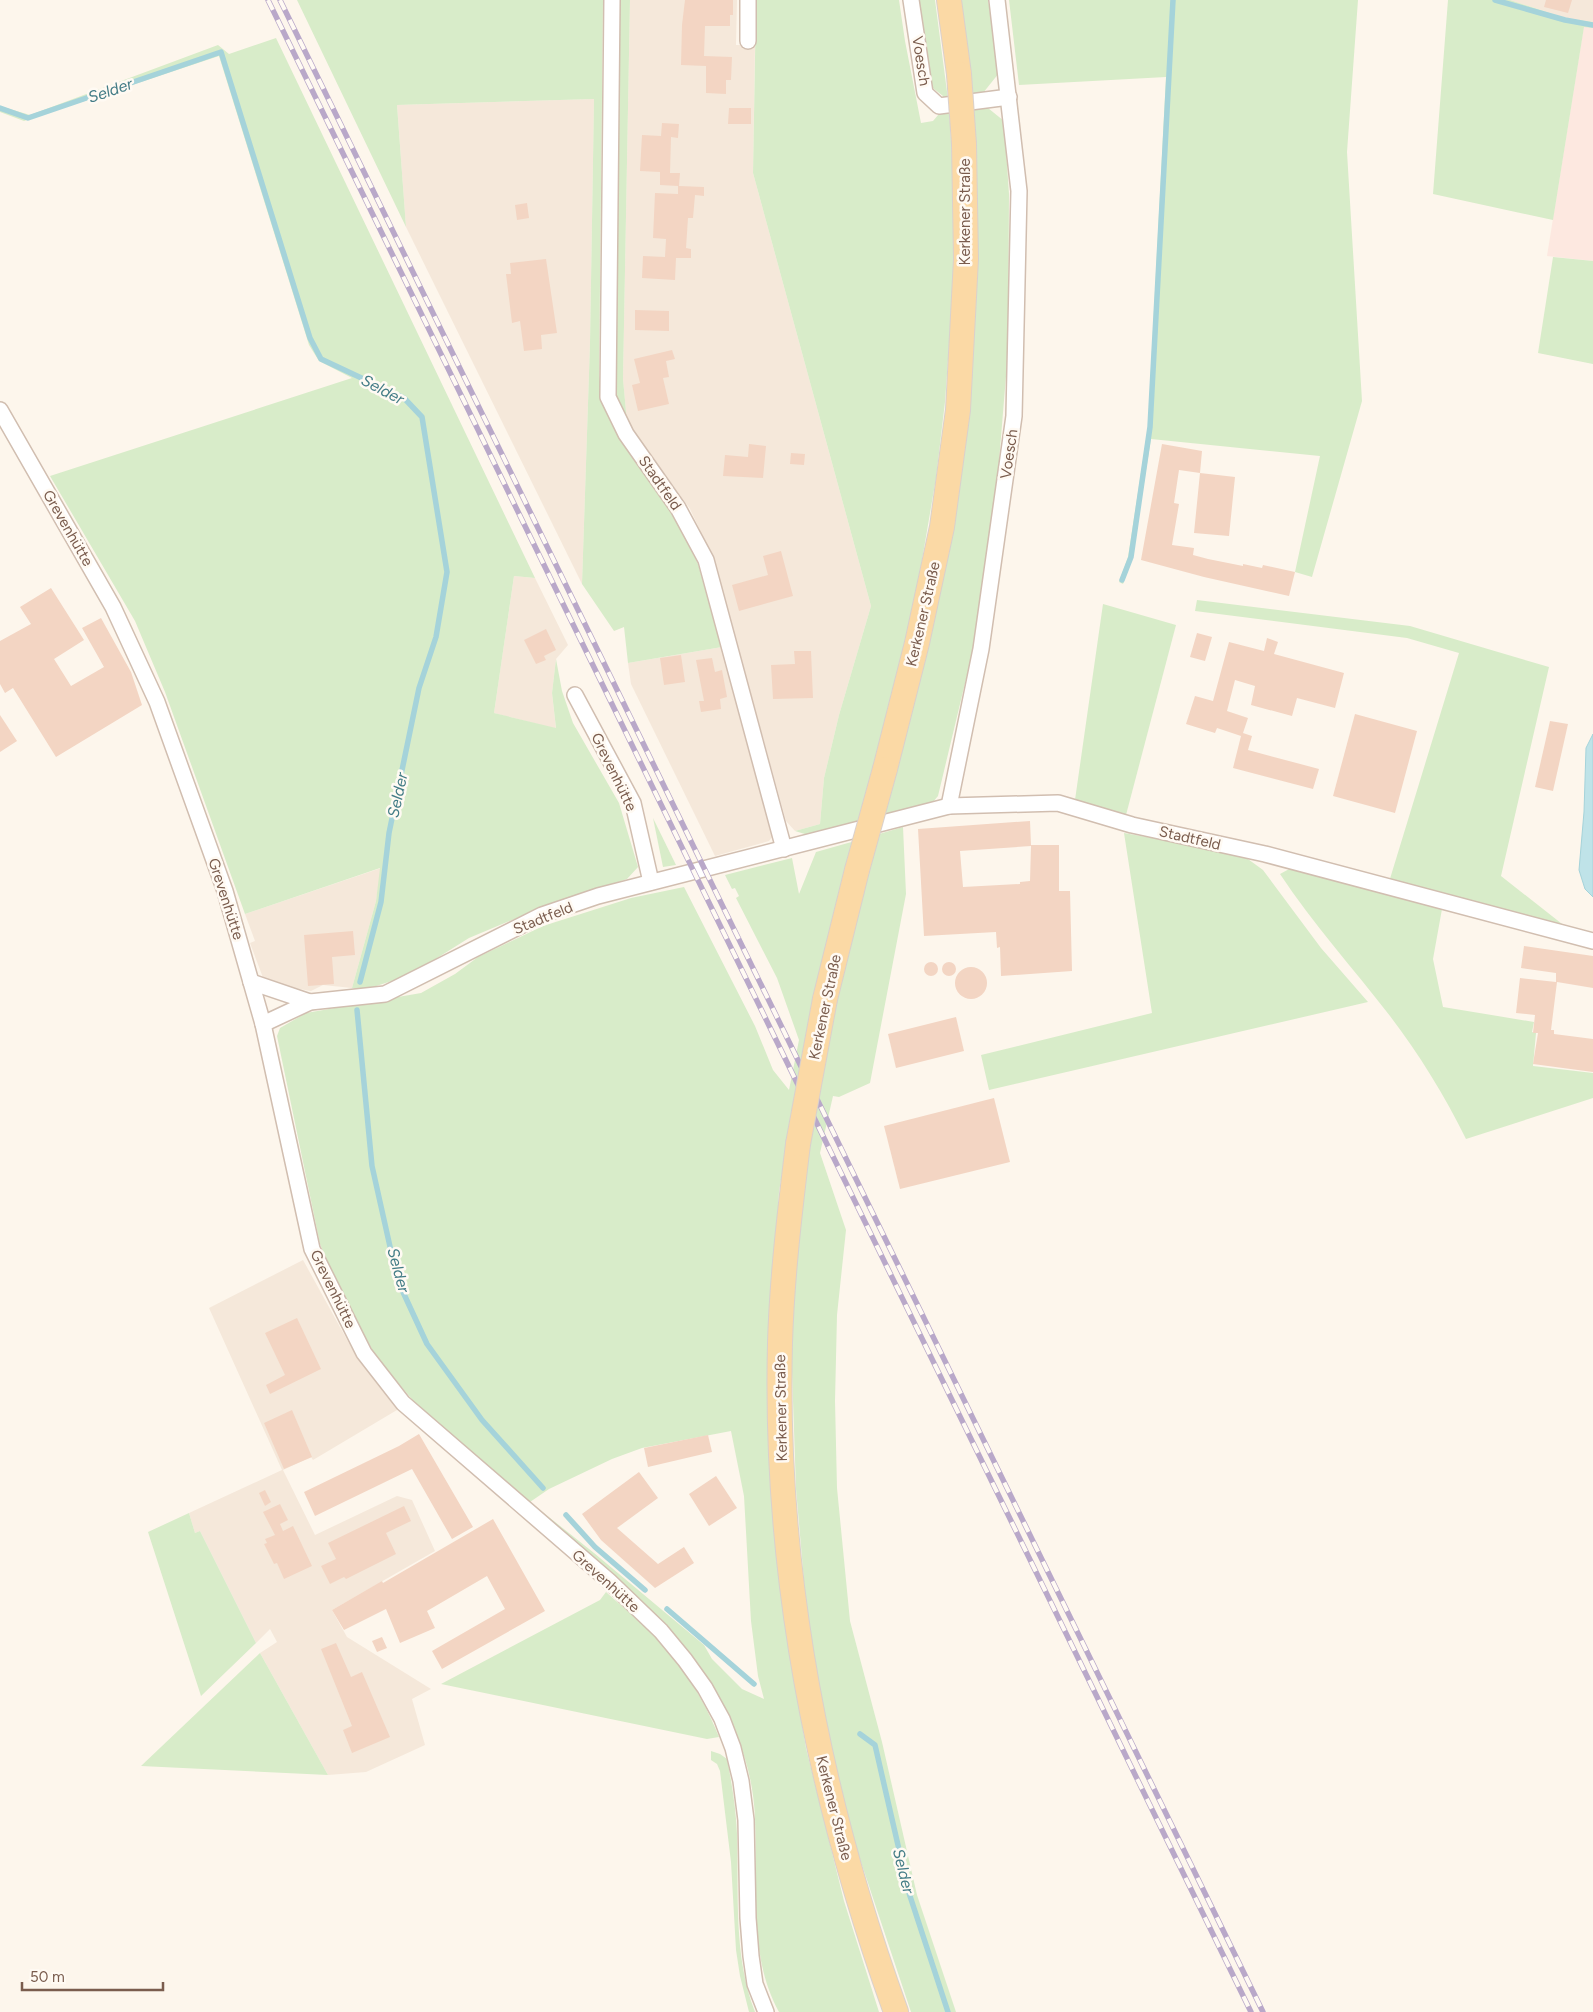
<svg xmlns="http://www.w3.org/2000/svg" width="1593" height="2012" viewBox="0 0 1593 2012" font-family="Figtree,sans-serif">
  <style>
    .residential { fill: #f5e8da }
    .commercial { fill: #fde8e0 }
    .green { fill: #d8ecc9; fill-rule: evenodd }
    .water { fill: #bfe3e8; stroke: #a5d3da }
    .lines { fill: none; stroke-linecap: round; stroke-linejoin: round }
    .stream { stroke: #a5d3da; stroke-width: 5.5 }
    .building { fill: #f3d5c3; fill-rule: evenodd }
    .street-casing { stroke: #d1beb0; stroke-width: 18 }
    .primary-casing { stroke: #dad1cd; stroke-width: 26 }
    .street { stroke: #fff; stroke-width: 15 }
    .primary { stroke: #fbd9a5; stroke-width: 24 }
    .rail-casing { stroke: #b9a8c9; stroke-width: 5.5 }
    .rail { stroke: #fffaf3; stroke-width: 4; stroke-dasharray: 11; stroke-linecap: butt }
    .primary-bridge-casing { stroke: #dad1cd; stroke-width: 26; stroke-linecap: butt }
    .primary-bridge { stroke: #fbd9a5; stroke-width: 24 }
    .labels { text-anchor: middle; stroke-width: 5; stroke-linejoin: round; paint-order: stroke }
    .street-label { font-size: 15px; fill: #7a5c4d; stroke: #fffaf3 }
    .water-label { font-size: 16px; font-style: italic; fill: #437c86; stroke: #fffaf3 }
  </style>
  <rect width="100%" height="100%" fill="#fdf6ec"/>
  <g class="residential">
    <polygon points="630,0 737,0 736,45 755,45 753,173 871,606 839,715 824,778 820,824 795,831 786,821 714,560 690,509 627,422 623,379"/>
    <polygon points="1510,0 1593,0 1593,22 1565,18"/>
    <polygon points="594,99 590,343 582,584 406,227 397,105"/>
    <polygon points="514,576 535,578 568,645 556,659 552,693 556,729 494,713"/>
    <polygon points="722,647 773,836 769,841 715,856 631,684 628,663"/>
    <polygon points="381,868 376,901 352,988 323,985 311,991 265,983 250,943 255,941 245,914"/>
    <polygon points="303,1260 356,1356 397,1410 313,1460 311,1457 283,1470 315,1535 397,1496 412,1500 435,1551 332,1610 347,1637 431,1689 412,1699 425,1745 366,1772 328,1775 260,1653 277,1642 270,1629 256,1643 200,1531 195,1533 189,1513 282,1470 209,1308"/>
  </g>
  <polygon class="commercial" points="1584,26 1593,28 1593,261 1547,256"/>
  <g class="green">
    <polygon points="297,0 603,0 599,376 604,406 619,437 673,513 698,564 722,647 628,663 624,627 614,631 582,584 590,343 594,99 397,105 406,227"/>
    <polygon points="619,0 630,0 623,379 627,422 617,404 615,380"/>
    <polygon points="756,0 899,0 905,41 921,123 933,121 944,108 943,96 929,85 919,0 935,0 949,107 954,193 953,288 945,402 936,478 914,607 886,808 896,776 924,652 956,487 957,0 988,0 999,73 983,93 983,104 1004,121 1009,194 1008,352 993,534 971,658 938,796 933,802 904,811 808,835 795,831 820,824 824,778 839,715 871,606 753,173"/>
    <polygon points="1009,0 1358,0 1347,152 1362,401 1312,577 1295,572 1320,456 1151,439 1132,559 1123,584 1119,582 1128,557 1148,427 1166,77 1019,85"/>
    <polygon points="1448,0 1510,0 1565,18 1593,22 1593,28 1584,27 1553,220 1433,194"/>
    <polygon points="276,38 535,578 514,576 494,713 556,728 552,693 556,659 562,691 573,723 619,803 638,867 627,879 536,910 469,938 410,975 364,990 352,988 376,901 380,868 245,914 165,692 135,621 50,476 352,378 319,361 309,345 219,56 24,121 0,112 0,106 30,115 218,45 229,54"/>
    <polygon points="1553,257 1593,261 1593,364 1538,353"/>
    <polygon points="1197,600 1410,626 1549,667 1501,876 1571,931 1389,882 1459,653 1407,638 1195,611"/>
    <polygon points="1103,604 1176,625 1126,815 1075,800"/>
    <polygon points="653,818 676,865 663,867"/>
    <polygon points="903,827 906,894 870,1083 839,1097 833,1096 820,1153 846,1230 837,1315 835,1401 837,1488 850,1621 882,1742 917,1895 956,2012 911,2012 856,1847 827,1732 806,1604 796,1489 791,1342 795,1254 819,1079 852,928 879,834"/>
    <polygon points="1124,833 1241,854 1263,870 1321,948 1368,1002 989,1090 981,1055 1152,1013"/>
    <path d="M855,841L818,985L794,1099L779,1192L768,1364L769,1424L787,1635L806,1748L844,1901L879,2012H779C747,1954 758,1882 755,1818C752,1743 714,1680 666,1626L466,1451L416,1404L376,1357L332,1273L320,1244L277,1036L280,1028L306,1013L421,993L455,974L478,957L543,926L631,898L684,887L755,1026L773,1070L789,1090L799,1040L777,978L736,898L739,896L735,888L732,889L725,875L792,858L799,894L816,852ZM731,1431L744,1496L751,1621L758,1676L764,1699L742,1689L712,1659L704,1645L594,1553L530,1502L549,1489L612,1459L642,1448Z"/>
    <path d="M1291,868L1442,909L1433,959L1443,1007L1534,1022L1532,1032L1536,1033L1533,1066L1593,1073V1098L1466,1139C1445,1096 1419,1054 1390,1016C1353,968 1313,924 1280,874Z"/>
    <polygon points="189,1513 195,1533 200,1531 256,1643 201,1696 148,1532"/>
    <path d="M606,1592C632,1615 660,1638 680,1666C696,1688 709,1712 719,1737L707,1739L441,1684L600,1600Z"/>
    <polygon points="260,1653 328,1775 141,1766"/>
    <path d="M711,1751L720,1754L727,1759C732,1784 736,1809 737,1834C739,1894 733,1955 755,2012H749L740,1976L736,1950L731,1862L720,1771L717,1764L711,1760Z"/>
  </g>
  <polygon class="water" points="1593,734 1593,897 1585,889 1579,870 1584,812 1586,748"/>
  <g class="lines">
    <g class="stream">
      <polyline points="1495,0 1565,20 1593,25"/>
      <polyline points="0,108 28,118 221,52 310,338 321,359 404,398 422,417 447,572 436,637 419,688 389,833 381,902 360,982"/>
      <polyline points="1122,580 1131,557 1150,427 1173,0"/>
      <polyline points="357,1010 372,1166 393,1260 403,1292 427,1344 482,1420 543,1488"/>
      <polyline points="566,1515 595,1547 645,1590"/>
      <polyline points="667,1609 754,1684"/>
      <polyline points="860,1734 875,1745 909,1893 948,2012"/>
    </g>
  </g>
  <g class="building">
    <polygon points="685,0 733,0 733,15 730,15 730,26 705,26 704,56 732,57 731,80 726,80 726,94 706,93 706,66 681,65 682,25"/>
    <polygon points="1546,0 1572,0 1568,13 1544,7"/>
    <polygon points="729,108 751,108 751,124 728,124"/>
    <polygon points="662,123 679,124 678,138 671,137 670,173 680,173 679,186 704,187 704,196 695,195 693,218 688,218 686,248 691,249 691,258 676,258 675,280 642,278 643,256 665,257 666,239 653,238 655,193 678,194 678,186 660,185 660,172 640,171 642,135 661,136"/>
    <polygon points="527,203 529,218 517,220 515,205"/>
    <polygon points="546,259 557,333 541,335 542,349 524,351 520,321 512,323 506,274 511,274 510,263"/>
    <polygon points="635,310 669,311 669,331 635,330"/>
    <polygon points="672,350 675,359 666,361 669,377 663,378 669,404 638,411 632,385 640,383 634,359"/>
    <polygon points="749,444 766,446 763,478 723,476 725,455 748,457"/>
    <polygon points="1162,444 1202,451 1200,473 1235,477 1229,536 1194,533 1200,473 1179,470 1174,503 1179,504 1172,545 1194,548 1193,555 1208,559 1243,566 1243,564 1262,568 1263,565 1295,572 1289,596 1204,577 1141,560"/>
    <polygon points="791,453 805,454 804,465 790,464"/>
    <polygon points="781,551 793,596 739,611 732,585 768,575 763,556"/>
    <polygon points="51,588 84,640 54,659 71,686 104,667 82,628 101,618 131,672 142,705 56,757 13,688 5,693 0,684 0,641 31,624 20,607"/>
    <polygon points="546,629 556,650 544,656 546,660 536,664 524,640"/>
    <polygon points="1197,633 1212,637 1205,661 1190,657"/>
    <polygon points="1267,638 1278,642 1274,654 1344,673 1335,708 1297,698 1292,716 1251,705 1255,686 1235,680 1227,711 1248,718 1243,733 1252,736 1248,750 1319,769 1313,789 1233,768 1241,736 1217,728 1215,733 1186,724 1195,696 1213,701 1229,642 1264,651"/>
    <polygon points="794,651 811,651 813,698 773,699 771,665 795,664"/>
    <polygon points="681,655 685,682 664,685 660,658"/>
    <polygon points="712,658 715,672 722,670 727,697 720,699 721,709 701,712 699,701 704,701 696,660"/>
    <polygon points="1355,714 1417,731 1395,813 1333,796"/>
    <polygon points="0,715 17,741 0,752"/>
    <polygon points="1550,721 1568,724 1553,791 1535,787"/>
    <path d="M1030,821L1031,845H1059V891H1070L1072,971L1001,976L1000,947L997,948L996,932L924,936L918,829ZM1031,846L1030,881L1020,882V884L963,887L960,851Z"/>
    <polygon points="353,931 355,955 332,957 334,984 308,986 304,935"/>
    <polygon points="1524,946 1593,956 1593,988 1557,982 1551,1030 1554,1030 1554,1034 1593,1039 1593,1072 1533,1064 1538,1033 1533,1033 1535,1015 1516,1013 1520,978 1556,982 1556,973 1521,968"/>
    <circle cx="931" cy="969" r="7"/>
    <circle cx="949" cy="969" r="7"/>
    <circle cx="971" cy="983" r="16"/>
    <polygon points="956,1017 964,1051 896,1068 888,1034"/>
    <polygon points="994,1098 1010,1162 900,1189 884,1126"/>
    <polygon points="297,1318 321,1369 270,1394 266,1385 285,1375 265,1333"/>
    <polygon points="292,1410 312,1457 284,1469 264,1423"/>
    <polygon points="419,1434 473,1527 452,1539 412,1469 315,1516 304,1492 399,1446"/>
    <polygon points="708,1435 712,1452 648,1467 644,1448"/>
    <polygon points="639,1472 658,1498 617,1528 658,1564 684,1547 694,1563 655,1588 601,1540 582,1514"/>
    <polygon points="716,1476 737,1508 709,1526 689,1494"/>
    <polygon points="265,1490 271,1502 265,1506 259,1493"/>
    <polygon points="280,1504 288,1520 280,1524 283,1531 293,1526 312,1566 284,1579 277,1563 274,1564 264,1544 267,1543 265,1539 275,1535 263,1512"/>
    <polygon points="404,1506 411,1521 386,1533 396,1554 346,1579 344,1577 330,1584 321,1566 336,1559 328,1543"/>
    <polygon points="493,1519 545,1611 442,1669 432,1651 505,1609 487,1576 427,1611 435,1628 400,1643 386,1609 344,1630 332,1610 382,1581 383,1583"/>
    <polygon points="382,1637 387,1648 377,1652 372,1641"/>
    <polygon points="336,1643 351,1677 362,1672 390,1737 352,1753 343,1730 352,1726 321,1649"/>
  </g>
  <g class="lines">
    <g class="street-casing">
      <g id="street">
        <polyline points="612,0 608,397 626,434 678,508 706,560 784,849"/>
        <polyline points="748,0 748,41"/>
        <polyline points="911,0 925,93 939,106 1009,97"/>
        <polyline points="0,410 113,607 157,702 225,891 263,1024 312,1249 364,1353 403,1403 609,1581 661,1631 685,1660 705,1688 722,1719 733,1748 741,1781 746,1820 748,1918 751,1956 755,1984 766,2012"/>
        <polyline points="575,695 633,803 651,882"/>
        <polyline points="949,806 981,649 1014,416 1019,191 997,0"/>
        <polyline points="251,982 310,1002"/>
        <polyline points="263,1024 310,1002 385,994 542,915 598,896 949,806 1058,803 1132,825 1265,854 1593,941"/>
      </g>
    </g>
    <g class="primary-casing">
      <g id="primary">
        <polyline points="949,0 959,74"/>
        <polyline points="885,769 917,643 942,527 958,410 966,259 964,144"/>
        <polyline points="825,999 857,870"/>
        <path d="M798,1144C790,1210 782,1276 780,1343C774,1573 818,1796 896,2012"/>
      </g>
    </g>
    <use href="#street" class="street"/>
    <use href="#primary" class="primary"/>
    <g class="rail-casing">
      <g id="rail">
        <polyline points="268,0 1251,2012"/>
        <polyline points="280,0 1263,2012"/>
      </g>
    </g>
    <use href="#rail" class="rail"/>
    <g class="primary-bridge-casing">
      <g id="primary-bridge">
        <polyline points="959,74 964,144"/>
        <polyline points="857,870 885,769"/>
        <polyline points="798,1144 825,999"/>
      </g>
    </g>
    <use href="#primary-bridge" class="primary-bridge"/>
  </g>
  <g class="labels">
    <g class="street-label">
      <text transform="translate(921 61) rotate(81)" y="5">Voesch</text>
      <text transform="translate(965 212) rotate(-90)" y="5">Kerkener Straße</text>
      <text transform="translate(1009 454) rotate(-82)" y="5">Voesch</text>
      <text transform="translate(660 483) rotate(55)" y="5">Stadtfeld</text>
      <text transform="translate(68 528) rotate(60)" y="5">Grevenhütte</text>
      <text transform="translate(923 614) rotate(-77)" y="5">Kerkener Straße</text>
      <text transform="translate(614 772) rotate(64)" y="5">Grevenhütte</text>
      <text transform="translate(1190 838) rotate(13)" y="5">Stadtfeld</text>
      <text transform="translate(226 899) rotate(72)" y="5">Grevenhütte</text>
      <text transform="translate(543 918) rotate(-22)" y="5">Stadtfeld</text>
      <text transform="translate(825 1007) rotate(-78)" y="5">Kerkener Straße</text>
      <text transform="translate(333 1289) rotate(64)" y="5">Grevenhütte</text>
      <text transform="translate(781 1408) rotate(-91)" y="5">Kerkener Straße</text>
      <text transform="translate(606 1581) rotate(42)" y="5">Grevenhütte</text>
      <text transform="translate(834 1808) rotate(76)" y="5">Kerkener Straße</text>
    </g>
    <g class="water-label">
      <text transform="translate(110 90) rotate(-19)" y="6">Selder</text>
      <text transform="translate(383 389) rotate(28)" y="6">Selder</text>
      <text transform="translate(397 795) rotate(-78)" y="6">Selder</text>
      <text transform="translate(399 1270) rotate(75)" y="6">Selder</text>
      <text transform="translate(904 1871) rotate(76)" y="6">Selder</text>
    </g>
  </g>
  <path d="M22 1982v8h141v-8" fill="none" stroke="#7a5c4d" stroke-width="2.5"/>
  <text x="30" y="1982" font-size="15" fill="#7a5c4d" stroke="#fffaf3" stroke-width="4" paint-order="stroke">50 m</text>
</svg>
